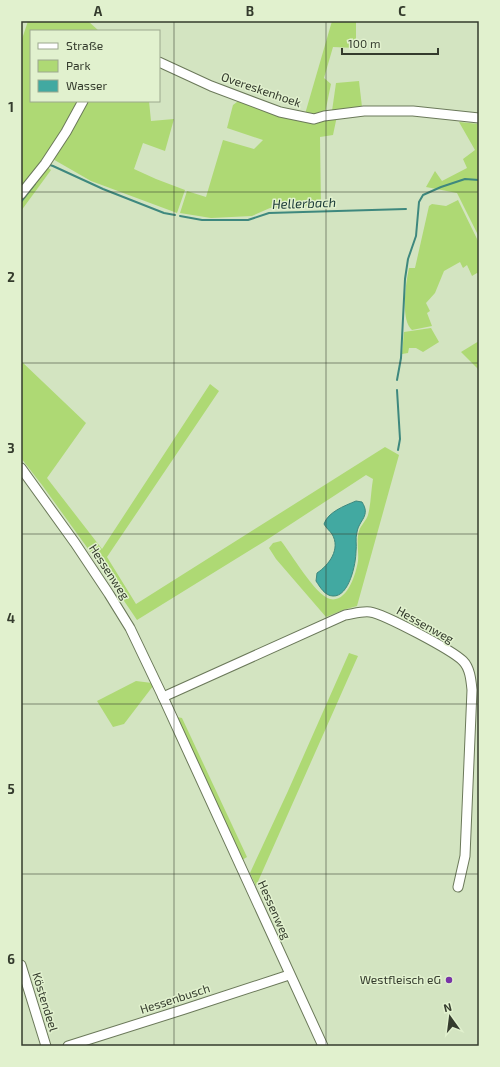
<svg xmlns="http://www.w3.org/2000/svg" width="500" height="1067" viewBox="0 0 500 1067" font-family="'Exo 2',sans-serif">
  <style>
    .green { fill: #aed974 }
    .water { fill: #42a9a1; stroke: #3e887e }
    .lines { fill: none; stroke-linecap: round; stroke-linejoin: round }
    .stream { stroke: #3e887e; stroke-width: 2 }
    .minor-casing { stroke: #6b795a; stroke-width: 11 }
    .minor { stroke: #fff; stroke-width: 9 }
    .grid { fill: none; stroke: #343b2d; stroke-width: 1; stroke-opacity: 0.55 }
    .poi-dot { fill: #7834a7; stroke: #e1f1ce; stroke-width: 1.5 }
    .labels { text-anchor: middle; stroke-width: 3; stroke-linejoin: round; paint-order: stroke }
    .street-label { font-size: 12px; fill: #343b2d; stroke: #e1f1ce }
    .poi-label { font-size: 12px; fill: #343b2d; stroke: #e1f1ce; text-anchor: end }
    .water-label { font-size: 13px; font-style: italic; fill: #1a3a37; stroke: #e1f1ce }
    .neatline { fill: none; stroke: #343b2d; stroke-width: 1.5 }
    .grid-label { font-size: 13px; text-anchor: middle; font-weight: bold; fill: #343b2d }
  </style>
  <rect width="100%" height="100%" fill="#d3e4c1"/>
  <g class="green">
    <path d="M28,21H88L99,31H31V101H79C62,132 43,161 21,189V42Z"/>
    <polygon points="332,21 356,21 356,48 333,47 324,78 331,84 325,113 315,117 305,114"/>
    <polygon points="359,81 362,107 332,111 336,83"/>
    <polygon points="241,99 278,114 337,116 333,135 320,137 321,205 270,208 252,216 211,218 180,213 187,191 206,197 223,140 254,149 263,140 227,128 233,105"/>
    <polygon points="85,101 149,101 151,121 174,119 165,151 143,143 134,169 156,179 185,190 177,213 91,181 51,158"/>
    <polygon points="459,122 479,124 479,237 457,193 426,187 435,171 442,181 467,168 463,159 475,150"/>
    <polygon points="46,166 51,170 21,211 21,198"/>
    <path d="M458,200L479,243V274L477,273L472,276L467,265L463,268L460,262L444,271L435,293L426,303L430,311L427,313L432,326L412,330C400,320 406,282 409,268H415L429,206L432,204L446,206Z"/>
    <polygon points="431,328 439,342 423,352 416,348 409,348 408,353 402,354 404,332"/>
    <polygon points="479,341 479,370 461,352"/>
    <path d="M21,361L86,423L47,478L102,549L210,384L219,391L107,557L136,604L385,447L399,455L357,606L343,610L326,617L276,559L269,548L273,543L281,541C291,553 315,595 330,599C347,603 356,574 358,561C359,552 356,540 359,531C361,525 366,521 368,515C371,504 371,490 373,479L366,475L265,541L137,620L99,564L42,485L21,458Z"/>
    <polygon points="349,653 358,656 256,886 250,873 288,791"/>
    <polygon points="136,681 152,683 153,686 124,724 113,727 97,701"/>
    <polygon points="177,717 182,718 247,857 242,860"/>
  </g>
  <path class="water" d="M356,501L362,502C371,516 359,520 357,532C355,539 357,545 356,551C356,564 349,597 333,596C325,596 320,587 316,581L317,573C329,565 341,549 332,534C330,531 326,528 324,524C328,512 344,506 356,501Z"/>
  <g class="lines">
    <g class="stream">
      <polyline points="48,166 50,165 53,166 103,189 164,213 175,215"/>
      <polyline points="21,202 35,184"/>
      <polyline points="180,216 202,220 248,220 269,213 406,209"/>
      <polyline points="397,380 401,358 405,279 408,259 416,236 419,202 423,195 441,187 465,179 479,180"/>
      <polyline points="397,390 400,439 398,450"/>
    </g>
    <g class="minor-casing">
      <g id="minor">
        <polyline points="159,62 211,86 280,112 314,119 324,116 364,111 413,111 479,118"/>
        <polyline points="21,194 45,164 66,132 83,101"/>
        <polyline points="21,468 75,543 109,594 130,628 163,697 323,1046"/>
        <path d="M163,697L345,615C353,614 361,611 370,612C384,614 452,650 463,661C470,668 471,680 472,690L465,856L458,887"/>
        <polyline points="21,965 46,1046"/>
        <polyline points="68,1046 185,1009 289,975"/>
      </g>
    </g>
    <use href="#minor" class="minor"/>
  </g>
  <path class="grid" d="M174,21V1046M326,21V1046M21,192H479M21,363H479M21,534H479M21,704H479M21,874H479"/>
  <circle class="poi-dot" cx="449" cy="980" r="4"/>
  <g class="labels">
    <g class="street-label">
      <text transform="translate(261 90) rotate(19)" y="4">Overeskenhoek</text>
      <text transform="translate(109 572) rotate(57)" y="4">Hessenweg</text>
      <text transform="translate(425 625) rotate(29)" y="4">Hessenweg</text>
      <text transform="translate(274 910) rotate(66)" y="4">Hessenweg</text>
      <text transform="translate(175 999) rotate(-18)" y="4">Hessenbusch</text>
      <text transform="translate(45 1002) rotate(73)" y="4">Köstendeel</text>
    </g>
    <g class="poi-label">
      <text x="441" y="984">Westfleisch eG</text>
    </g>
    <g class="water-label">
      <text transform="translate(304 203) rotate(-2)" y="5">Hellerbach</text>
    </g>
  </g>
  <rect width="500" height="1067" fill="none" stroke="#e1f1ce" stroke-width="44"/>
  <rect x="30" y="30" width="130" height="72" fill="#e1f1ce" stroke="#9ca88e"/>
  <rect x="38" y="43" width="20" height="6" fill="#ffffff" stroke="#9ca88e"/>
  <text x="66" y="50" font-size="12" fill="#343b2d">Straße</text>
  <rect x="38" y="60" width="20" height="12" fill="#aed974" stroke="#9ca88e"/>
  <text x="66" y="70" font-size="12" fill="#343b2d">Park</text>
  <rect x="38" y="80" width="20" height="12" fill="#42a9a1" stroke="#9ca88e"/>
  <text x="66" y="90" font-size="12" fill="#343b2d">Wasser</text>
  <g transform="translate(450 1017) rotate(346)" stroke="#e1f1ce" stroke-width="3" paint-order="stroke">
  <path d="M0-3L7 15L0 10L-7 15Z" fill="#343b2d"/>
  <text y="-6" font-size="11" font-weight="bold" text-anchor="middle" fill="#343b2d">N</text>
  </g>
  <path d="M342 48v6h96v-6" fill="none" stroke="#343b2d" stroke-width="2"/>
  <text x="348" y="48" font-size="12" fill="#343b2d" stroke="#e1f1ce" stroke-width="3" paint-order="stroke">100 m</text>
  <rect x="22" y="22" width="456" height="1023" class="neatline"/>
  <g class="grid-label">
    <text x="98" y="16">A</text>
    <text x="250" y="16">B</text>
    <text x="402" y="16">C</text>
    <text x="11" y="112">1</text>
    <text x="11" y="282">2</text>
    <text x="11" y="453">3</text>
    <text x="11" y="623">4</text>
    <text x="11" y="794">5</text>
    <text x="11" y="964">6</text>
  </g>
</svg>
